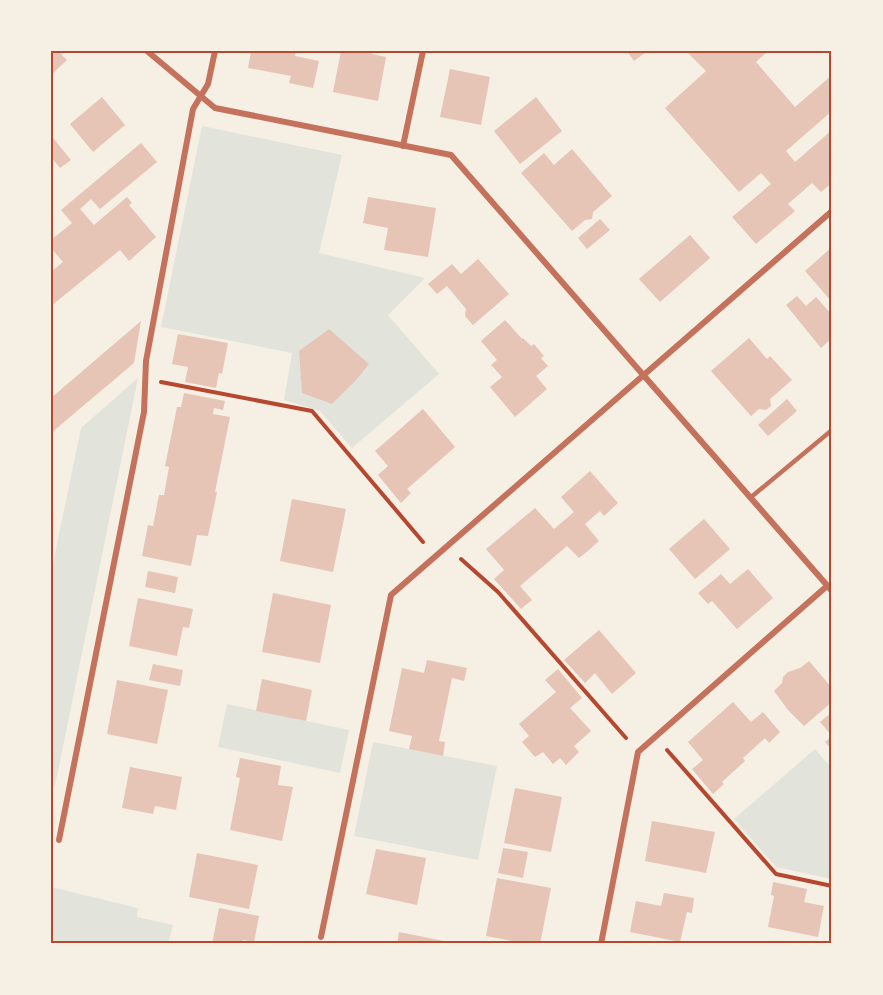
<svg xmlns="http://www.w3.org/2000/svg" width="883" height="995" viewBox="0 0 883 995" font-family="'Noto Sans',sans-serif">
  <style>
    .green { fill: #e2e4dc }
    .building { fill: #e6c5b7 }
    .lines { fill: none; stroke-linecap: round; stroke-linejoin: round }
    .path { stroke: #b5482f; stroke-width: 4 }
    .service { stroke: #c5725c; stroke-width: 4.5 }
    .minor { stroke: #c5725c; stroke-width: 6 }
    .neatline { fill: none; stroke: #b5482f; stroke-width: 2 }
  </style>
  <rect width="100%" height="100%" fill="#f6efe4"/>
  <g class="green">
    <polygon points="202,126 342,155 319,253 425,278 388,315 439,374 352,448 320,411 284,400 292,353 161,327"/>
    <polygon points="138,378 55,786 51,789 51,573 81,428"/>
    <polygon points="227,704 349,730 340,773 218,747"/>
    <polygon points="373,742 497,766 478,860 354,836"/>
    <polygon points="815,749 832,769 832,879 776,867 734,819"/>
    <polygon points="51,887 138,908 137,917 173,925 168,944 51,944"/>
  </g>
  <g class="building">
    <polygon points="51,51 58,51 67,60 51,75"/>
    <polygon points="251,51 296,51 295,56 319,61 313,88 289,83 291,76 248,68"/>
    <polygon points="341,51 373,51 372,54 386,57 378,101 333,92"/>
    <polygon points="627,51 645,51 646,52 634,61"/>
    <polygon points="686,51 768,51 756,62 795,107 832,75 832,111 786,151 795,162 832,130 832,183 821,192 812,183 788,204 795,211 756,244 732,217 771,184 761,173 739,192 665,108 706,71"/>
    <polygon points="450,69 490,77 481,125 440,117"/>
    <polygon points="102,97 125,125 93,152 70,124"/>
    <polygon points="536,97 562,131 520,164 494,131"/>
    <polygon points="53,138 71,160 60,168 51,157 51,139"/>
    <polygon points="141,143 157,162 100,209 91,199 80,209 94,225 127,197 132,203 129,205 156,237 129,261 120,250 51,306 51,272 63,262 51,248 51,240 72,223 61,210"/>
    <polygon points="572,149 612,196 593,212 592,219 585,220 572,231 521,173 544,153 554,165"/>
    <polygon points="368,197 436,208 428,257 384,250 388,228 363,223"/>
    <polygon points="600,219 610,230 587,249 578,238"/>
    <polygon points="690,235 710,258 660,302 639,279"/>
    <polygon points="832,247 832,302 805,271"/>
    <polygon points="478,259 509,294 473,325 465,316 466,309 447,286 437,294 428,284 452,264 461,274"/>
    <polygon points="797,296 806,306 816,297 832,315 832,338 821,348 786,305"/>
    <polygon points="505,320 522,339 523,338 531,346 534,344 544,356 541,358 548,366 536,376 547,389 515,417 490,387 502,377 491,365 497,360 481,341"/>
    <polygon points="141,321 134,363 51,433 51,398"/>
    <polygon points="329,329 369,364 357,379 332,404 302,393 299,351"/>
    <polygon points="178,334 228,343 222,374 219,373 216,388 185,382 188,367 172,364"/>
    <polygon points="749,338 767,359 770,356 792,380 770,399 771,406 766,410 759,409 751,416 711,371"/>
    <polygon points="184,393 225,401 223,410 214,408 213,414 230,417 215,492 217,492 208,536 197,535 191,566 142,556 148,525 153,526 159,495 164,495 169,467 165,466 177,407 181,407"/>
    <polygon points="787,399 797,411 768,436 758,425"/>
    <polygon points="423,409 455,447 407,489 411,493 401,503 378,475 388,466 375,451"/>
    <polygon points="590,471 618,503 604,516 600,511 585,524 599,541 589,550 579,558 567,546 520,586 532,600 521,609 494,579 504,570 486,549 535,508 554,529 574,512 561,497"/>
    <polygon points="292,499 346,509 333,572 280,561"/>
    <polygon points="704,519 730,549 695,579 669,549"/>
    <polygon points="748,569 773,598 737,629 712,601 708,604 698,593 721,574 730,584"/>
    <polygon points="148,571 178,577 175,593 145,587"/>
    <polygon points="273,593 331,605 320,663 262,652"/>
    <polygon points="138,598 193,609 189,628 183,627 177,656 129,646"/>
    <polygon points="599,630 636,673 612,694 595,673 585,683 564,660"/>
    <polygon points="427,660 467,668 464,681 452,678 439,741 445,742 443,756 409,749 412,736 389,731 402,668 424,673"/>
    <polygon points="809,661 832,688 832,702 804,726 788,710 774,691 782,683 783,677 788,672 800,668"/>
    <polygon points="153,664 183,670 180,686 149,680"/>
    <polygon points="558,669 582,698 570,708 591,731 574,746 579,752 566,765 560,758 553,764 543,752 535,757 522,742 529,736 519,724 556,692 545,680"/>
    <polygon points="262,679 312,690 306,721 256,711"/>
    <polygon points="117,680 168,690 157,744 107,734"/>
    <polygon points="733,702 751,722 763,712 780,732 769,743 765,738 743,758 745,761 722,782 724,784 713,794 692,769 703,760 688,742"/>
    <polygon points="832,712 832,750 825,742 832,736 820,722"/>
    <polygon points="240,758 281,766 278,785 293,787 282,841 230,830 240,778 236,777"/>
    <polygon points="130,767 182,777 176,810 155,806 153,814 122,808"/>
    <polygon points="515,788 562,797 551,852 504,843"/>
    <polygon points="652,821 715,832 706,873 645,861"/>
    <polygon points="503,848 528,852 523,878 498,873"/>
    <polygon points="376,849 426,858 417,905 366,894"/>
    <polygon points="197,853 258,865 249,909 189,897"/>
    <polygon points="497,878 551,888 540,944 528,944 486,936"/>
    <polygon points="773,882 807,889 804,902 824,906 818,937 768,927 774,896 771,895"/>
    <polygon points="664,893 694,898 692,913 687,912 680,942 630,932 636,901 661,906"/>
    <polygon points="219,908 259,916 254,942 243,940 242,944 212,944"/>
    <polygon points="399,932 454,943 454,944 397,944"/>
  </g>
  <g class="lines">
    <g class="path">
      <polyline points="161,382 312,411 423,542"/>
      <polyline points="461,559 498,592 626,738"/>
      <polyline points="667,750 776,874 832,886"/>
    </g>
    <polyline class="service" points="750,498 832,430"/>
    <g class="minor">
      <polyline points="147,51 215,108 451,155 832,591"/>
      <polyline points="403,146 423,51"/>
      <polyline points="59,840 144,412 146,361 193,109 208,84 215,51"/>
      <polyline points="321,937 391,595 832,211"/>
      <polyline points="601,944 638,752 827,586"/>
    </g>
  </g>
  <rect width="883" height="995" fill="none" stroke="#f6efe4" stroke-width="105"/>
  <rect x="52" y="52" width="778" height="890" class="neatline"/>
</svg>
